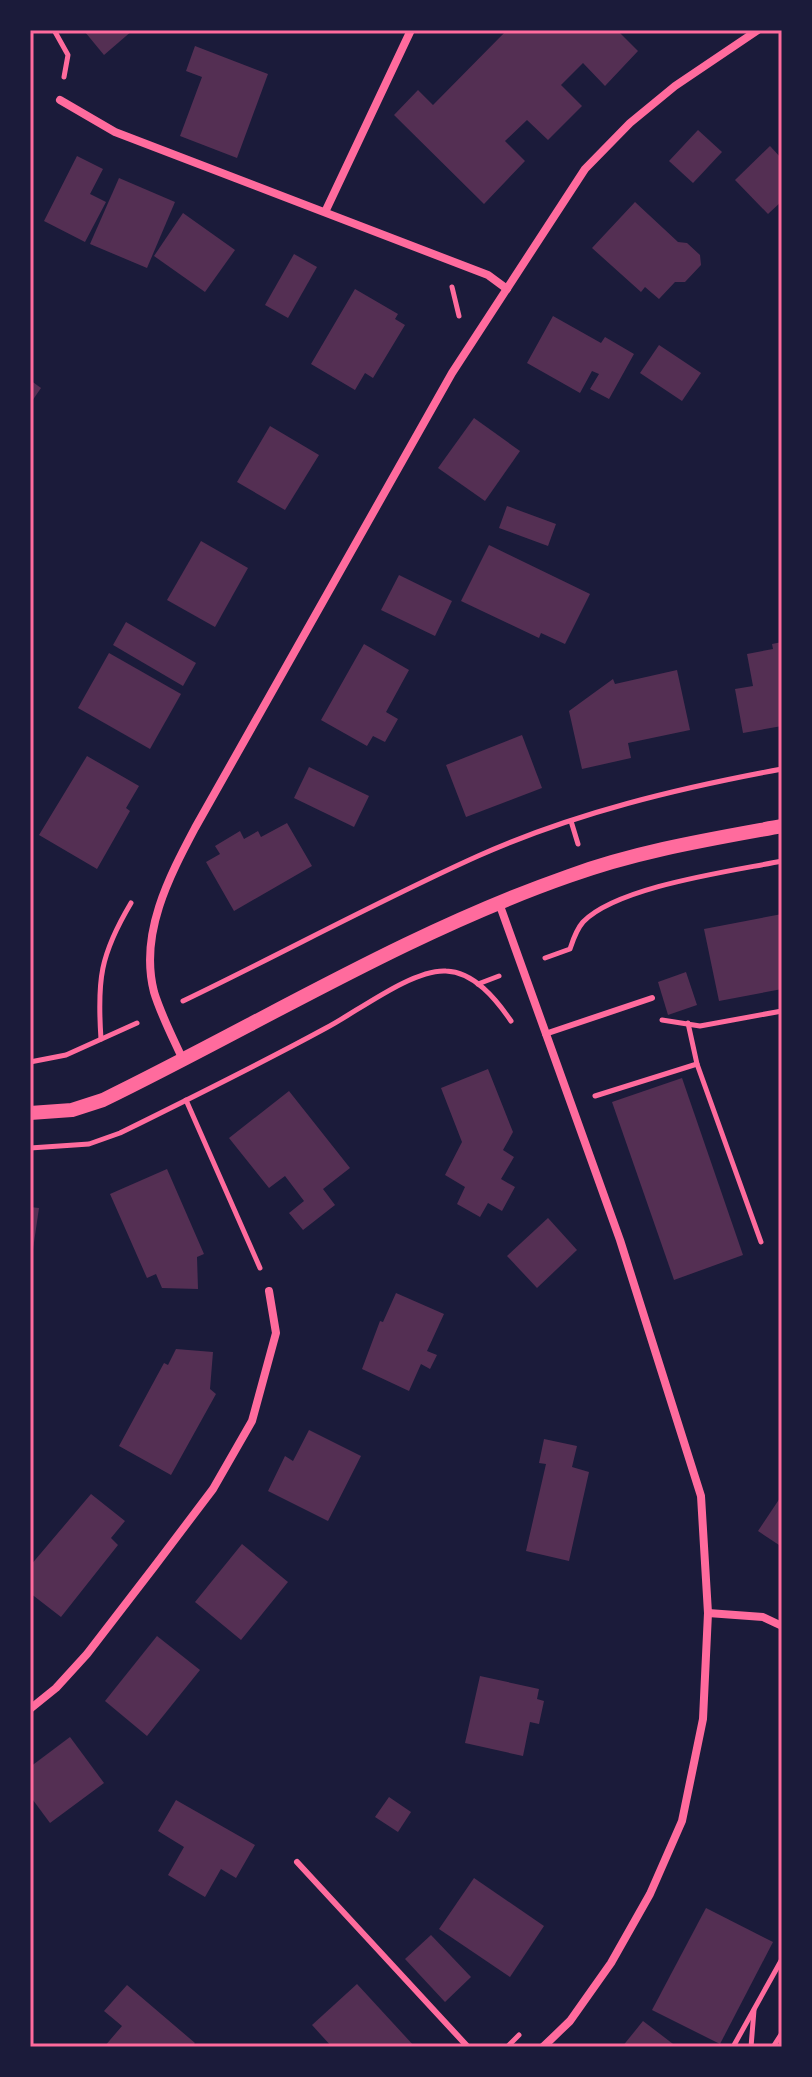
<svg xmlns="http://www.w3.org/2000/svg" width="812" height="2077" viewBox="0 0 812 2077" font-family="'Fira Sans',sans-serif">
  <style>
    .building { fill: #542f53 }
    .lines { fill: none; stroke-linecap: round; stroke-linejoin: round }
    .path { stroke: #ff6b9d; stroke-width: 5 }
    .service { stroke: #ff6b9d; stroke-width: 6 }
    .minor { stroke: #ff6b9d; stroke-width: 8 }
    .tertiary { stroke: #ff6b9d; stroke-width: 14 }
    .neatline { fill: none; stroke: #ff6b9d; stroke-width: 3 }
  </style>
  <rect width="100%" height="100%" fill="#1b1b3a"/>
  <g class="building">
    <polygon points="87,30 133,30 104,55 85,32"/>
    <polygon points="507,30 617,30 638,51 605,86 583,63 561,85 582,106 548,140 527,120 505,141 525,161 484,204 394,115 418,90 433,105"/>
    <polygon points="195,46 268,74 237,158 180,136 202,77 186,71"/>
    <polygon points="698,130 722,152 693,183 669,161"/>
    <polygon points="770,146 782,159 782,201 768,214 735,180"/>
    <polygon points="77,156 103,169 90,194 106,202 85,242 44,221"/>
    <polygon points="119,178 175,202 147,268 90,244"/>
    <polygon points="635,202 678,242 687,243 700,255 701,265 685,282 675,282 659,299 645,287 641,292 592,248"/>
    <polygon points="183,213 235,250 205,292 154,256"/>
    <polygon points="294,254 317,267 288,318 265,305"/>
    <polygon points="355,289 398,314 395,319 405,325 373,378 365,373 355,390 311,364"/>
    <polygon points="553,316 601,343 605,337 634,354 609,399 590,389 599,374 592,371 580,393 527,363"/>
    <polygon points="659,345 701,373 682,401 640,373"/>
    <polygon points="30,380 41,388 30,404"/>
    <polygon points="474,418 520,451 485,501 438,468"/>
    <polygon points="270,426 319,455 285,510 237,482"/>
    <polygon points="507,506 556,524 548,546 499,528"/>
    <polygon points="201,541 248,568 215,627 167,600"/>
    <polygon points="489,545 590,594 565,644 541,633 539,638 461,601"/>
    <polygon points="399,575 452,601 435,636 381,610"/>
    <polygon points="126,622 196,663 183,686 113,645"/>
    <polygon points="782,642 782,726 743,733 735,689 753,686 747,654 773,649 772,644"/>
    <polygon points="364,644 409,670 386,712 398,719 385,742 373,736 367,746 321,720"/>
    <polygon points="109,653 181,694 150,749 78,708"/>
    <polygon points="677,670 690,730 628,743 631,758 582,769 569,711 613,679 615,684"/>
    <polygon points="522,735 542,788 466,817 446,765"/>
    <polygon points="87,756 139,786 126,808 130,811 97,869 39,835"/>
    <polygon points="309,767 369,796 354,827 294,798"/>
    <polygon points="287,823 312,866 234,911 206,862 220,854 215,846 240,831 244,839 258,831 261,837"/>
    <polygon points="782,914 782,989 719,1001 704,929"/>
    <polygon points="686,972 697,1005 668,1015 658,982"/>
    <polygon points="488,1069 513,1132 503,1150 514,1157 501,1179 515,1187 502,1211 488,1203 480,1217 457,1204 465,1187 445,1175 462,1142 441,1088"/>
    <polygon points="682,1078 743,1255 674,1280 612,1102"/>
    <polygon points="289,1091 350,1168 323,1189 335,1205 303,1230 289,1213 304,1201 285,1176 269,1188 229,1138"/>
    <polygon points="167,1169 204,1254 197,1257 198,1289 162,1288 156,1274 147,1278 110,1194"/>
    <polygon points="30,1207 39,1208 32,1256 30,1256"/>
    <polygon points="548,1218 577,1250 537,1288 507,1256"/>
    <polygon points="396,1293 444,1314 427,1351 437,1355 430,1369 421,1364 409,1391 362,1369 380,1321 383,1322"/>
    <polygon points="176,1349 213,1352 210,1389 216,1394 171,1475 119,1446 164,1363 168,1365"/>
    <polygon points="309,1430 361,1456 328,1521 268,1491 285,1456 293,1461"/>
    <polygon points="544,1439 577,1446 572,1467 589,1472 569,1561 526,1551 546,1464 539,1463"/>
    <polygon points="91,1494 125,1521 111,1538 118,1545 61,1617 30,1593 30,1566"/>
    <polygon points="782,1495 782,1547 758,1531"/>
    <polygon points="242,1544 288,1582 241,1640 195,1602"/>
    <polygon points="157,1636 200,1670 147,1736 105,1701"/>
    <polygon points="480,1676 539,1689 537,1699 544,1701 539,1724 530,1722 523,1756 465,1743"/>
    <polygon points="70,1737 104,1783 50,1823 30,1796 30,1767"/>
    <polygon points="389,1797 411,1812 398,1832 375,1817"/>
    <polygon points="176,1800 255,1845 236,1878 221,1869 205,1897 168,1875 184,1847 158,1831"/>
    <polygon points="474,1878 544,1926 510,1977 439,1929"/>
    <polygon points="706,1908 773,1942 720,2044 652,2010"/>
    <polygon points="431,1935 471,1977 445,2002 405,1959"/>
    <polygon points="357,1984 415,2047 332,2047 312,2025"/>
    <polygon points="127,1985 195,2043 191,2047 104,2047 122,2026 104,2011"/>
    <polygon points="643,2021 677,2047 622,2047"/>
  </g>
  <g class="lines">
    <g class="path">
      <polyline points="54,30 68,55 64,77"/>
      <polyline points="452,287 459,316"/>
      <polyline points="571,821 578,844"/>
      <path d="M545,958L570,949C573,940 576,930 583,922C618,886 733,871 782,861"/>
      <polyline points="478,984 499,976"/>
      <path d="M183,1001C281,954 378,901 478,856C574,813 679,788 782,769"/>
      <polyline points="662,1020 700,1026 782,1011"/>
      <polyline points="688,1023 697,1064 761,1242"/>
      <path d="M101,1039C97,980 100,955 131,903"/>
      <polyline points="30,1062 66,1055 137,1023"/>
      <polyline points="595,1096 697,1064"/>
      <polyline points="186,1100 260,1268"/>
      <path d="M30,1148L89,1144L120,1133C189,1099 258,1065 326,1028C357,1012 412,969 446,971C474,972 496,999 511,1021"/>
      <polyline points="507,2047 519,2035"/>
      <polyline points="733,2047 782,1959"/>
      <polyline points="751,2047 754,2010"/>
      <polyline points="773,2047 782,2033"/>
    </g>
    <g class="service">
      <polyline points="545,1034 652,998"/>
      <polyline points="297,1862 468,2047"/>
    </g>
    <g class="minor">
      <polyline points="60,100 115,132 488,275 507,289"/>
      <polyline points="326,210 411,30"/>
      <polyline points="499,903 620,1240 701,1496 708,1613 703,1719 682,1821 650,1894 611,1963 570,2021 543,2047"/>
      <path d="M183,1060C173,1038 161,1015 154,992C139,934 169,877 195,828L452,373L585,169L630,123L675,86L758,30"/>
      <polyline points="708,1613 763,1617 782,1626"/>
      <polyline points="30,1709 56,1688 87,1654 154,1567 213,1489 252,1421 276,1333 269,1291"/>
    </g>
    <path class="tertiary" d="M30,1113L72,1110L103,1100C257,1025 406,933 569,876C637,851 711,839 782,826"/>
  </g>
  <rect width="812" height="2077" fill="none" stroke="#1b1b3a" stroke-width="64"/>
  <rect x="32" y="32" width="748" height="2013" class="neatline"/>
</svg>
